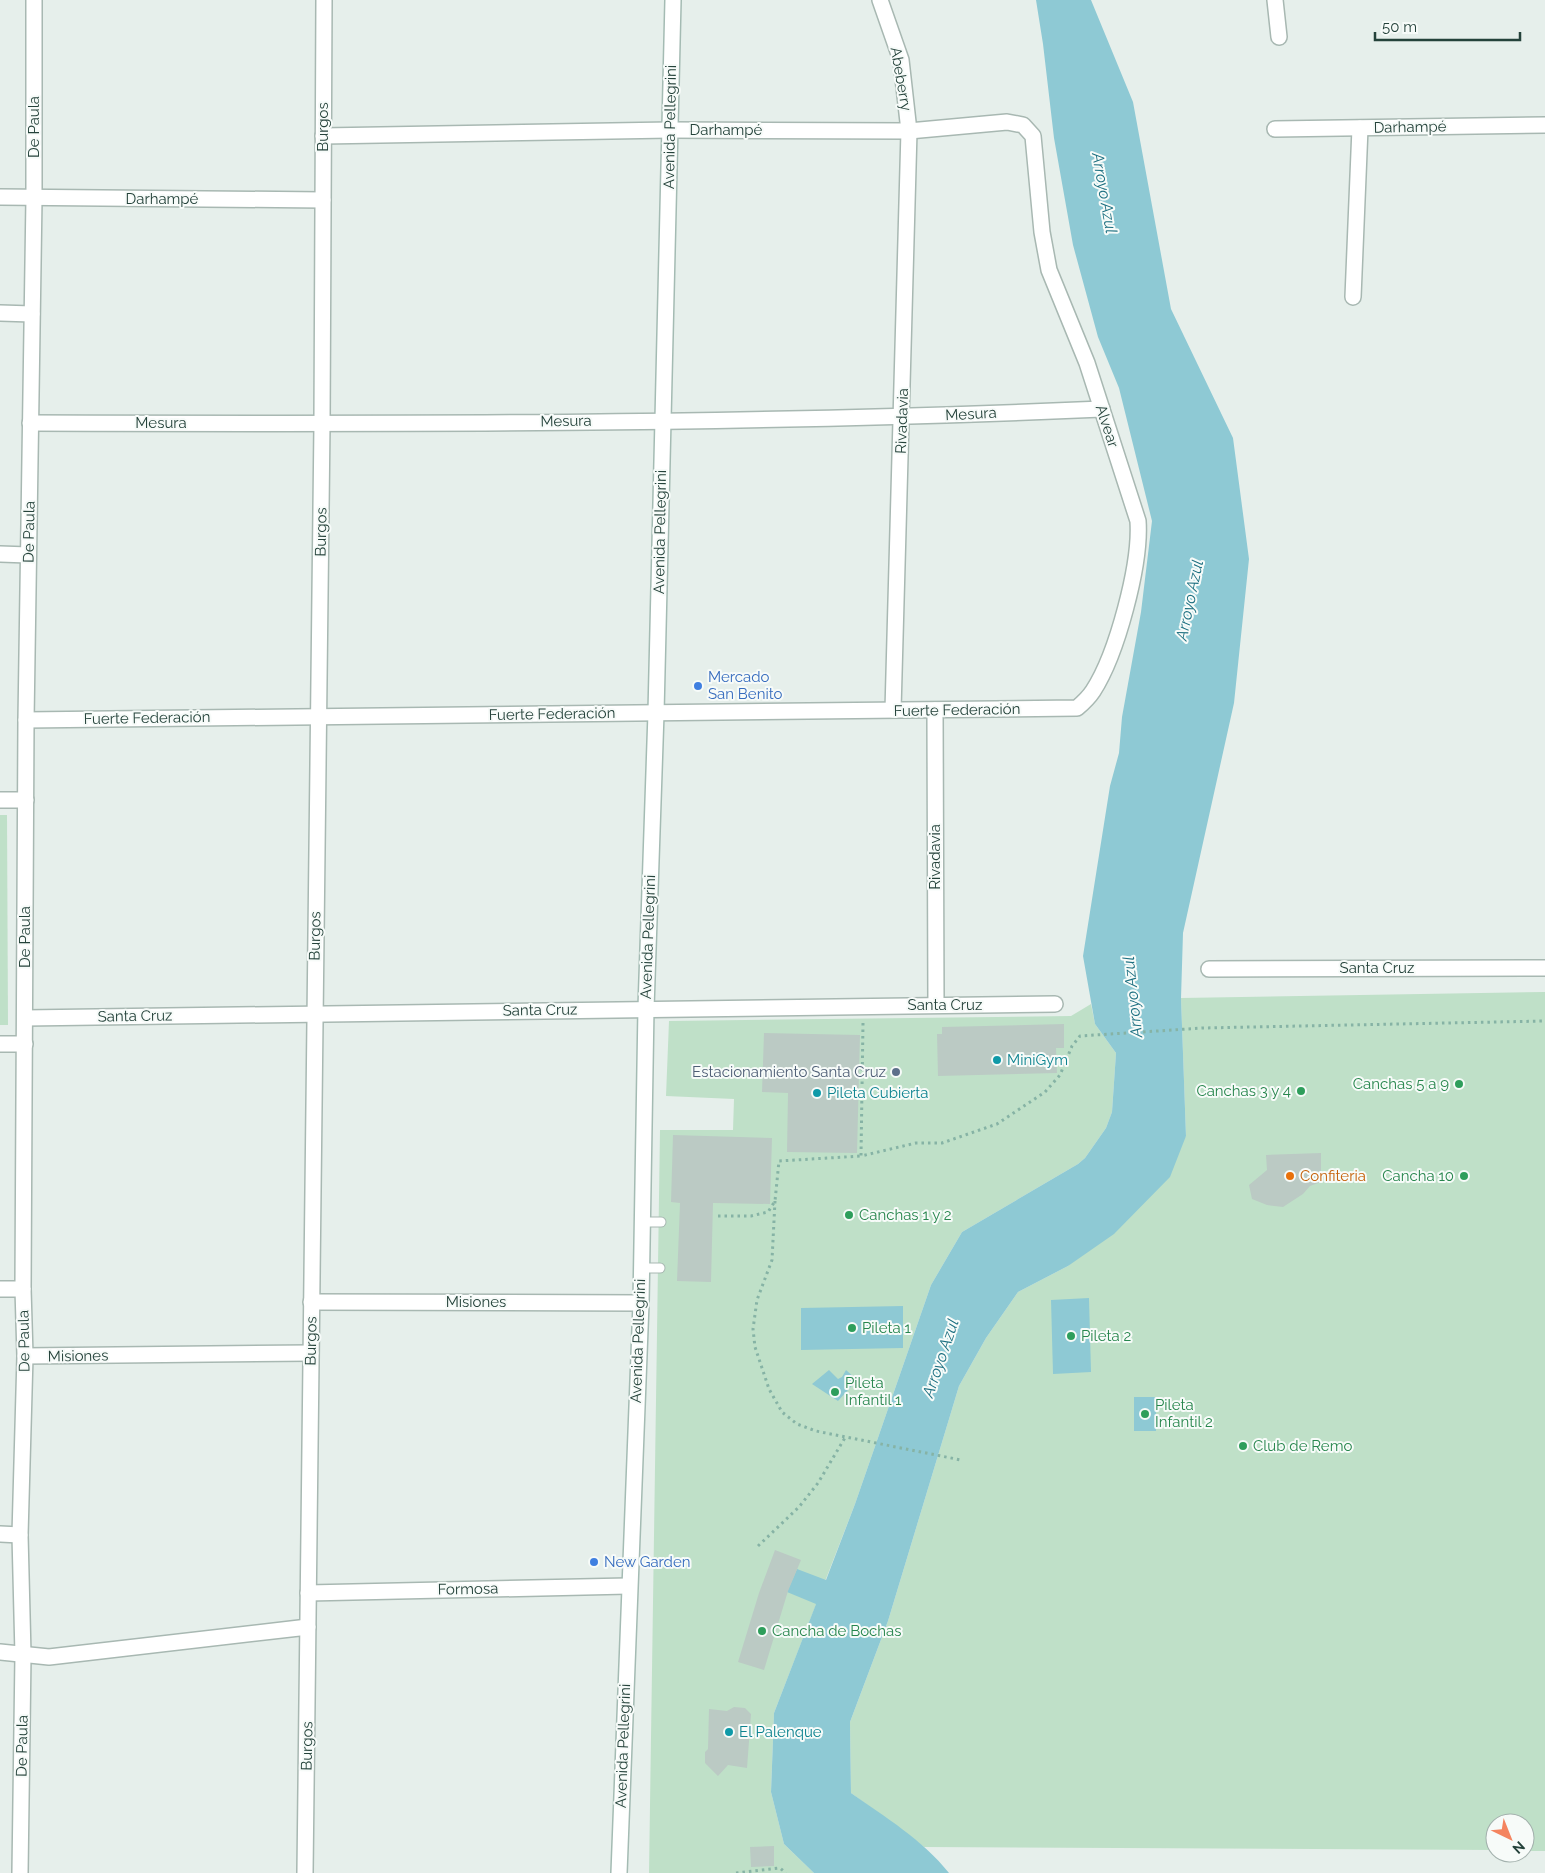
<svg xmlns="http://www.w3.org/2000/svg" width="1545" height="1873" viewBox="0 0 1545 1873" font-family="Raleway,sans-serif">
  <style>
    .green { fill: #bfe0c8 }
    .water { fill: #8ec9d4 }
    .building { fill: #bbcac4 }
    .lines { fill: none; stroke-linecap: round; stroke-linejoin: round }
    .service-casing { stroke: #a8b8b2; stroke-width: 11 }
    .minor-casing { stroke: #a8b8b2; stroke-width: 18 }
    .secondary-casing { stroke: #a4bbb3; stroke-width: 18 }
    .path { stroke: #86b3a5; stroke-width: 3; stroke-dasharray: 2.5 4; stroke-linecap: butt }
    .service { stroke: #fff; stroke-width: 9 }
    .minor { stroke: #fff; stroke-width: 15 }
    .secondary { stroke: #fff; stroke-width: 15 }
    .shop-dot { fill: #3f7fe0; stroke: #f7fbf9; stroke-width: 2 }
    .culture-dot { fill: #0f9aa8; stroke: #f7fbf9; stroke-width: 2 }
    .service-dot { fill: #5c6f8a; stroke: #f7fbf9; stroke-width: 2 }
    .leisure-dot { fill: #2e9e5b; stroke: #f7fbf9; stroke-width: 2 }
    .food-dot { fill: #e8710a; stroke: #f7fbf9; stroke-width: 2 }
    .labels { text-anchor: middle; stroke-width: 4; stroke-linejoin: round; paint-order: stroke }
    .street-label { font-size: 15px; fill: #24423a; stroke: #f7fbf9 }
    .shop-label { font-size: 15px; fill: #366cbe; stroke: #f7fbf9; text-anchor: start }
    .culture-label { font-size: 15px; fill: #0d838f; stroke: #f7fbf9; text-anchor: start }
    .service-label { font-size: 15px; fill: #4e5e75; stroke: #f7fbf9; text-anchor: end }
    .leisure-label { font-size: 15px; fill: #27864d; stroke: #f7fbf9; text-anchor: start }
    .food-label { font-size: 15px; fill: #c56008; stroke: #f7fbf9; text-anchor: start }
    .water-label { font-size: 16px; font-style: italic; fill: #1c6f80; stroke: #f7fbf9 }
  </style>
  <rect width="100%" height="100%" fill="#e6efeb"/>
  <g class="green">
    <polygon points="0,815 7,815 8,1025 0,1025"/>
    <polygon points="1545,992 1545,1851 1525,1851 1525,1823 1495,1823 1495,1850 924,1847 851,1793 850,1722 888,1621 959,1386 986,1338 1018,1292 1068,1266 1186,1136 1181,998"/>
    <polygon points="1091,1004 1095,1024 1116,1053 1112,1112 1106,1128 1085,1158 1078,1164 962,1232 931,1285 855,1504 774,1713 771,1792 784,1844 814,1873 649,1873 660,1130 733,1130 734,1099 666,1096 669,1021 1071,1016"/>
  </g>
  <g class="water">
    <path d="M1036,0H1091L1133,102L1171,309L1233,438L1249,559L1234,703L1183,933L1181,998L1186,1136L1170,1177L1114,1234L1068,1266L1018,1292L986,1338L959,1386L888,1621L850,1722L851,1793C885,1817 923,1840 949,1873H814L784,1844L771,1792L774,1713L816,1604L787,1592L797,1569L826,1580L855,1504L931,1285L962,1232L1078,1164L1085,1158L1106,1128L1112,1112L1116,1053L1095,1024L1083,956L1110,786L1119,753L1122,717L1141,612L1152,521L1119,388L1098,337L1073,245L1054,138L1043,44Z"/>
    <polygon points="1089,1298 1091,1372 1053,1374 1051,1300"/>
    <polygon points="903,1306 903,1348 801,1350 801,1308"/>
    <polygon points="829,1370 838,1379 842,1377 846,1370 857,1380 838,1401 812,1384"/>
    <rect x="1134" y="1397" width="22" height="34"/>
  </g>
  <g class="building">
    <polygon points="1064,1024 1064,1048 1056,1048 1057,1073 938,1076 937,1034 942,1034 942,1027"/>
    <polygon points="764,1033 860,1035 857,1153 787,1152 788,1093 762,1092"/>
    <polygon points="673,1135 772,1138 770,1204 713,1203 711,1282 677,1281 680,1203 671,1202"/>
    <polygon points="1321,1153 1321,1182 1310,1186 1303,1194 1283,1207 1267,1205 1252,1199 1249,1185 1267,1170 1266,1155"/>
    <polygon points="775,1550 801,1560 788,1591 764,1670 738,1662 759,1593"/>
    <polygon points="734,1707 745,1708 751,1714 747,1768 728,1765 718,1776 705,1763 705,1752 708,1749 709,1709 727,1711"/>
    <polygon points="774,1846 774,1866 751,1867 750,1847"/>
  </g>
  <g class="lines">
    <g class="service-casing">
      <g id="service">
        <polyline points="642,1222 661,1222"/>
        <polyline points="642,1268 660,1268"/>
      </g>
    </g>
    <g class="minor-casing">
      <g id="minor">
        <polyline points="880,0 901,60 909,131 893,710"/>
        <polyline points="1275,0 1279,37"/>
        <polyline points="1275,129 1545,125"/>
        <polyline points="0,197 323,200"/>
        <polyline points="1353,297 1360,128"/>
        <polyline points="0,313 32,314"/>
        <path d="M30,423C387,424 745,425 1102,409"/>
        <polyline points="0,554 28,555"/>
        <polyline points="935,710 936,1005"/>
        <path d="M26,720L1077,708C1083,703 1089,697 1093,691C1117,654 1141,564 1138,521L1087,363L1049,270L1042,232L1033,136L1023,125L1007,122L909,131L670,130L323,136"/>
        <polyline points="0,800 26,800"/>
        <polyline points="1209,969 1545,968"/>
        <polyline points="25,1018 1055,1004"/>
        <polyline points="0,1044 25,1044"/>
        <polyline points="0,1289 23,1289"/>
        <polyline points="311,1302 641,1303"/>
        <polyline points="25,1356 311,1353"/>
        <polyline points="0,1534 20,1535"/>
        <polyline points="308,1593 628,1586"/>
        <polyline points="0,1652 49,1657 308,1627"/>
        <polyline points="20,1873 23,1655 20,1535 25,1356 23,1289 26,720 34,198 34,0"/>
        <polyline points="305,1873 322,424 324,0"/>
      </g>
    </g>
    <g class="secondary-casing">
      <polyline id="secondary" points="619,1873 641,1303 646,1008 656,713 673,0"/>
    </g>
    <g class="path">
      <polyline points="863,1023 861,1156 916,1143 942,1143 997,1124 1045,1092 1060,1075 1072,1046 1080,1036 1203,1028 1545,1021"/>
      <polyline points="775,1201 772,1260 757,1300 753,1329 755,1347 769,1389 782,1412 797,1424 816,1431 961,1460"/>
      <polyline points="718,1216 751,1216 768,1212 775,1201 779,1161 861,1156"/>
      <polyline points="758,1546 799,1507 818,1483 846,1436"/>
      <polyline points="736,1873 780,1868 786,1873"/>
    </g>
    <use href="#service" class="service"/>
    <use href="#minor" class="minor"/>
    <use href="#secondary" class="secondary"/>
  </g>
  <g class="shop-dot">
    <circle cx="698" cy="686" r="5"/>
    <circle cx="594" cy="1562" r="5"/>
  </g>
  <g class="culture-dot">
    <circle cx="997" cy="1060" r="5"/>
    <circle cx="817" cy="1093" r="5"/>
    <circle cx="729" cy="1732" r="5"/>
  </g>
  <circle class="service-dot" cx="896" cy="1072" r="5"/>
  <g class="leisure-dot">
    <circle cx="1459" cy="1084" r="5"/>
    <circle cx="1301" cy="1091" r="5"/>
    <circle cx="1464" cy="1176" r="5"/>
    <circle cx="849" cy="1215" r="5"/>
    <circle cx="852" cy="1328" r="5"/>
    <circle cx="1071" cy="1336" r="5"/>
    <circle cx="835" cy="1392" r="5"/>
    <circle cx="1145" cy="1414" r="5"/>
    <circle cx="1243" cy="1446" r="5"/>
    <circle cx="762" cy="1631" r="5"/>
  </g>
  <circle class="food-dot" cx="1290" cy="1176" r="5"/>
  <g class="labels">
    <g class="street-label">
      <text transform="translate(901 79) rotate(80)" y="5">Abeberry</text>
      <text transform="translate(34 127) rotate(-90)" y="5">De Paula</text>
      <text transform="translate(323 127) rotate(-90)" y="5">Burgos</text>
      <text transform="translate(670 127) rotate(-89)" y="5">Avenida Pellegrini</text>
      <text transform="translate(1410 127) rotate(-1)" y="5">Darhampé</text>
      <text x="726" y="135">Darhampé</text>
      <text x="162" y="204">Darhampé</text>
      <text transform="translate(971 414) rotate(-3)" y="5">Mesura</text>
      <text transform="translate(566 421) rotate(-1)" y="5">Mesura</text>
      <text transform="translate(902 421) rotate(-88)" y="5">Rivadavia</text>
      <text x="161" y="428">Mesura</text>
      <text transform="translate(1107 426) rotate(72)" y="5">Alvear</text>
      <text transform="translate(29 532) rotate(-89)" y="5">De Paula</text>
      <text transform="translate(321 532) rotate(-89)" y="5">Burgos</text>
      <text transform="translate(660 532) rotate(-89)" y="5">Avenida Pellegrini</text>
      <text transform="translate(957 710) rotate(-1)" y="5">Fuerte Federación</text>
      <text transform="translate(552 714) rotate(-1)" y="5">Fuerte Federación</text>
      <text transform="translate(147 718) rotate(-1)" y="5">Fuerte Federación</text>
      <text transform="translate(935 857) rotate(-90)" y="5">Rivadavia</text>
      <text transform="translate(315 936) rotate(-89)" y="5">Burgos</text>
      <text transform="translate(25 937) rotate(-90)" y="5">De Paula</text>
      <text transform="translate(648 937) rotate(-88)" y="5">Avenida Pellegrini</text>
      <text x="1377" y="973">Santa Cruz</text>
      <text x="945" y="1010">Santa Cruz</text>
      <text transform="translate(540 1010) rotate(-1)" y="5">Santa Cruz</text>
      <text transform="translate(135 1016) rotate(-1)" y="5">Santa Cruz</text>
      <text x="476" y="1307">Misiones</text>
      <text transform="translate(24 1341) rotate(-91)" y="5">De Paula</text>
      <text transform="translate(311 1341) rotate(-89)" y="5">Burgos</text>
      <text transform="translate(638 1341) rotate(-88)" y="5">Avenida Pellegrini</text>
      <text transform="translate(78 1356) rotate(-1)" y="5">Misiones</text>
      <text transform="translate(468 1589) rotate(-1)" y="5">Formosa</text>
      <text transform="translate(22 1746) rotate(-89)" y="5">De Paula</text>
      <text transform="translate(307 1746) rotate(-89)" y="5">Burgos</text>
      <text transform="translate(623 1746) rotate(-88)" y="5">Avenida Pellegrini</text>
    </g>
    <g class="shop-label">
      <text x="708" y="682">Mercado<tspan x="708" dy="17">San Benito</tspan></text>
      <text x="604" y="1567">New Garden</text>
    </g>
    <g class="culture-label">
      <text x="1007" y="1065">MiniGym</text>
      <text x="827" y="1098">Pileta Cubierta</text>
      <text x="739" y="1737">El Palenque</text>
    </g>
    <g class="service-label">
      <text x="886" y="1077">Estacionamiento Santa Cruz</text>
    </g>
    <g class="leisure-label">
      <text x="1449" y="1089" text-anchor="end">Canchas 5 a 9</text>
      <text x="1291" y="1096" text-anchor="end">Canchas 3 y 4</text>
      <text x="1454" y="1181" text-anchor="end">Cancha 10</text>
      <text x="859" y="1220">Canchas 1 y 2</text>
      <text x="862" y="1333">Pileta 1</text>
      <text x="1081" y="1341">Pileta 2</text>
      <text x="845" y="1388">Pileta<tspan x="845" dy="17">Infantil 1</tspan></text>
      <text x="1155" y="1410">Pileta<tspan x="1155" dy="17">Infantil 2</tspan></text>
      <text x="1253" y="1451">Club de Remo</text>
      <text x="772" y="1636">Cancha de Bochas</text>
    </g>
    <g class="food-label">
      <text x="1300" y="1181">Confiteria</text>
    </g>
    <g class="water-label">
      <text transform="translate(1105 193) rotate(80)" y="6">Arroyo Azul</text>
      <text transform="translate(1189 600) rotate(-78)" y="6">Arroyo Azul</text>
      <text transform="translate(1132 997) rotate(-96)" y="6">Arroyo Azul</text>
      <text transform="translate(940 1358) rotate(-71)" y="6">Arroyo Azul</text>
    </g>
  </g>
  <g transform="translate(1510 1838) rotate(137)"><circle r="24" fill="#f7fbf9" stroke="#a3b1ad"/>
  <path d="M0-4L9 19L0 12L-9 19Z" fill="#f4845f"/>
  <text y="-8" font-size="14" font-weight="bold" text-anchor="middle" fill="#24423a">N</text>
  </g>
  <path d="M1375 32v8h145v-8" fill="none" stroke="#24423a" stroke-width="2.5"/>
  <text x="1382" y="32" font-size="15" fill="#24423a" stroke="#f7fbf9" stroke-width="4" paint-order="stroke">50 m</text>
</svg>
